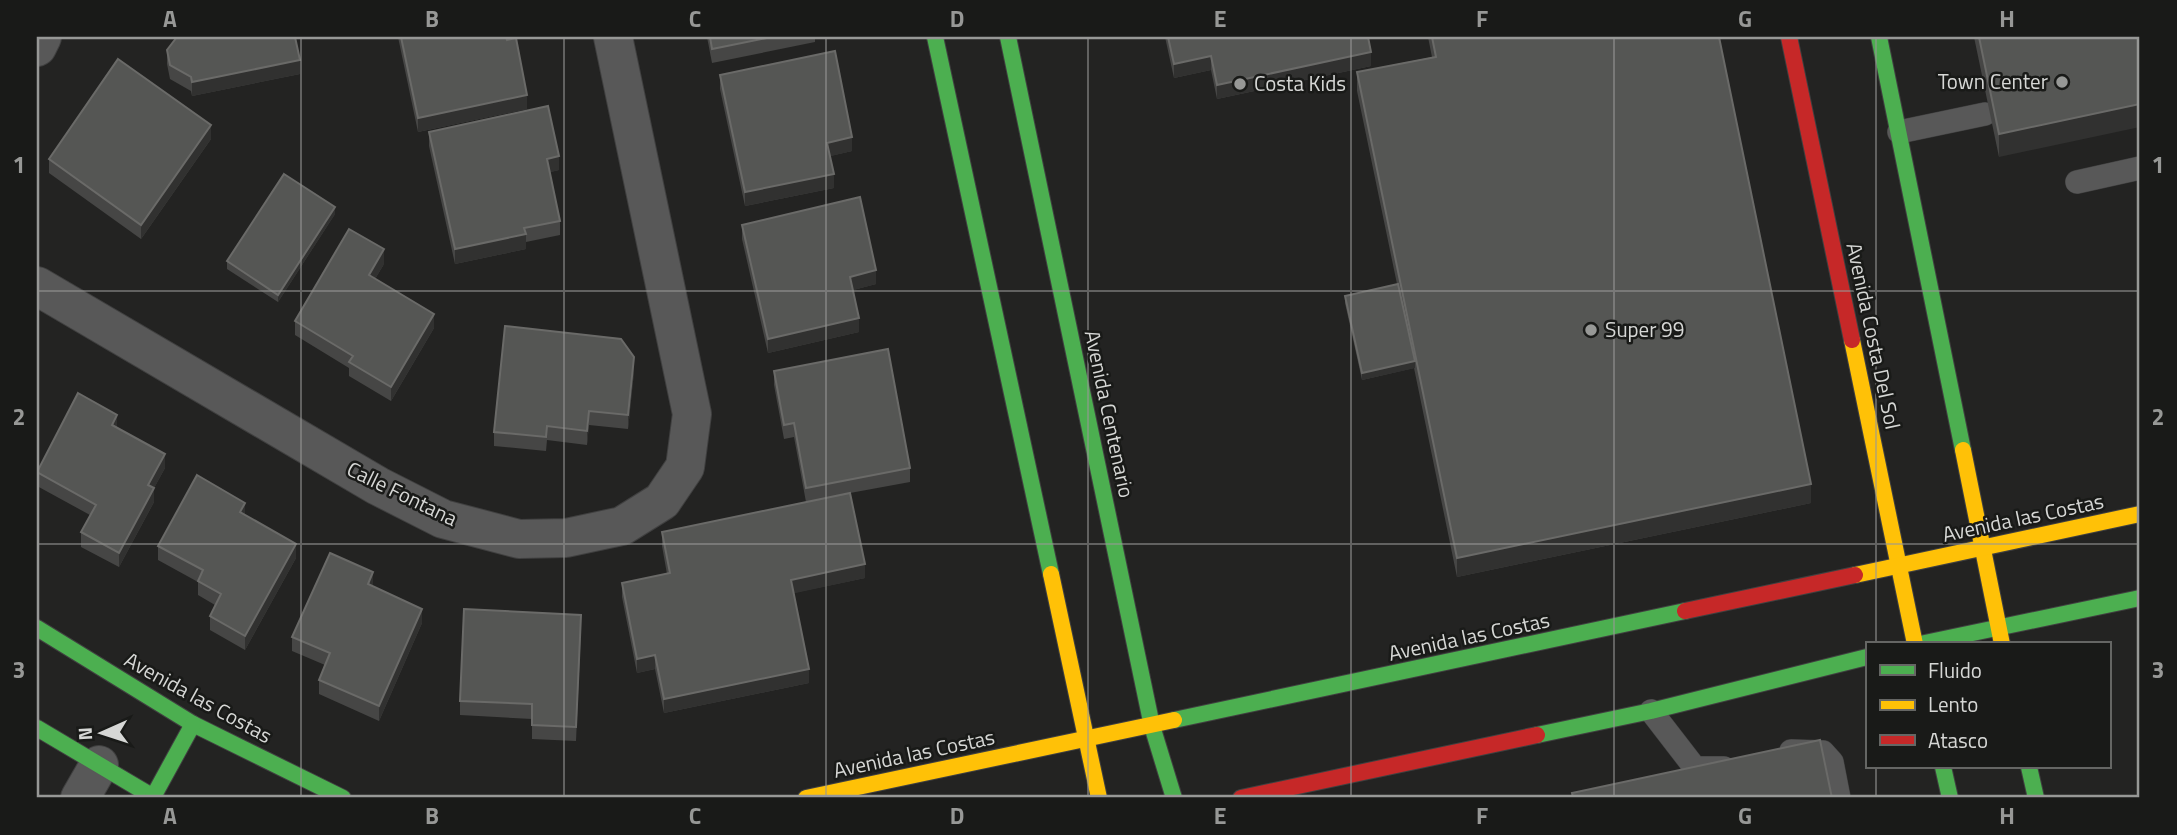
<svg xmlns="http://www.w3.org/2000/svg" width="2177" height="835" viewBox="0 0 2177 835" font-family="'Titillium Web',sans-serif">
  <style>
    .lines { fill: none; stroke-linecap: round; stroke-linejoin: round }
    .lane-casing { stroke: #404040; stroke-width: 24 }
    .street-casing { stroke: #404040; stroke-width: 40 }
    .fast-casing { stroke: #404040; stroke-width: 18 }
    .slow-casing { stroke: #404040; stroke-width: 18 }
    .jam-casing { stroke: #404040; stroke-width: 18 }
    .lane { stroke: #585858; stroke-width: 23 }
    .street { stroke: #585858; stroke-width: 38 }
    .fast { stroke: #4caf50; stroke-width: 16 }
    .slow { stroke: #ffc107; stroke-width: 16 }
    .jam { stroke: #c62828; stroke-width: 16 }
    .wall { fill: #464645 }
    .shaded-wall { fill: #313130 }
    .building { fill: #555654; stroke: #6a6a68; stroke-width: 2 }
    .grid { fill: none; stroke: #979896; stroke-width: 2; stroke-opacity: 0.55 }
    .poi-dot { fill: #979896; stroke: #191a18; stroke-width: 2.5 }
    .labels { text-anchor: middle; stroke-width: 5; stroke-linejoin: round; paint-order: stroke }
    .poi-label { font-size: 21px; fill: #d6d7d5; stroke: #191a18; text-anchor: start }
    .street-label { font-size: 21px; fill: #d6d7d5; stroke: #191a18 }
    .neatline { fill: none; stroke: #979896; stroke-width: 2.5 }
    .grid-label { font-size: 23px; text-anchor: middle; font-weight: bold; fill: #979896 }
  </style>
  <rect width="100%" height="100%" fill="#232322"/>
  <g class="lines">
    <g class="lane-casing">
      <g id="lane">
        <polyline points="1899,132 1985,114"/>
        <polyline points="2077,182 2140,168"/>
        <polyline points="1651,711 1695,768 1724,768"/>
        <polyline points="1791,751 1823,752 1832,762 1839,798"/>
      </g>
    </g>
    <g class="street-casing">
      <g id="street">
        <polyline points="37,47 42,37"/>
        <polyline points="37,286 378,486 443,519 519,539 566,538 622,526 662,501 685,467 692,414 613,37"/>
        <polyline points="80,798 99,765"/>
      </g>
    </g>
    <g class="fast-casing">
      <g id="fast">
        <polyline points="935,37 1051,574"/>
        <polyline points="1008,37 1152,726 1174,798"/>
        <polyline points="1879,37 1963,450"/>
        <polyline points="37,628 193,724 343,798"/>
        <polyline points="1920,644 2140,598"/>
        <polyline points="1174,720 1685,611"/>
        <polyline points="37,728 155,798"/>
        <polyline points="1537,735 1651,711 1867,657"/>
        <polyline points="1943,767 1950,798"/>
        <polyline points="2029,767 2036,798"/>
        <polyline points="153,797 193,724"/>
      </g>
    </g>
    <g class="slow-casing">
      <g id="slow">
        <polyline points="1852,340 1915,644"/>
        <polyline points="1963,450 2002,644"/>
        <polyline points="1051,574 1099,798"/>
        <polyline points="1855,575 2140,514"/>
        <polyline points="806,798 1174,720"/>
      </g>
    </g>
    <g class="jam-casing">
      <g id="jam">
        <polyline points="1789,37 1852,340"/>
        <polyline points="1685,611 1855,575"/>
        <polyline points="1241,798 1537,735"/>
      </g>
    </g>
    <use href="#lane" class="lane"/>
    <use href="#street" class="street"/>
    <use href="#fast" class="fast"/>
    <use href="#slow" class="slow"/>
    <use href="#jam" class="jam"/>
  </g>
  <g class="wall">
    <polygon points="398,37 521,37 521,38 516,39 527,109 418,132"/>
    <polygon points="707,37 815,37 815,42 712,63"/>
    <polygon points="1165,37 1372,37 1368,38 1371,66 1217,99 1211,70 1174,78"/>
    <polygon points="1428,37 1719,37 1811,503 1457,577 1414,368 1362,380 1345,303 1345,296 1397,284 1357,91 1357,72 1432,57"/>
    <polygon points="1974,37 2140,37 1999,157"/>
    <polygon points="167,50 300,74 192,96 191,91 170,79 167,64"/>
    <polygon points="720,75 852,151 830,156 834,188 745,206 720,89"/>
    <polygon points="429,132 559,170 550,172 560,221 560,235 526,242 526,249 455,264 429,146"/>
    <polygon points="211,139 141,239 49,173 49,159"/>
    <polygon points="335,214 278,302 227,269 227,261"/>
    <polygon points="742,225 876,284 853,290 859,332 768,353 742,239"/>
    <polygon points="384,264 375,279 434,328 391,401 349,376 349,368 295,335 295,321"/>
    <polygon points="774,371 910,468 910,482 850,493 865,578 793,593 809,683 664,713 655,669 637,673 622,597 622,583 667,574 662,546 662,532 806,502 794,437 784,439 774,385"/>
    <polygon points="634,372 628,429 589,425 587,445 547,440 546,451 494,446 494,432"/>
    <polygon points="117,428 165,468 154,488 154,502 119,567 81,547 81,532 90,515 37,486 37,471"/>
    <polygon points="245,515 296,558 245,650 210,630 210,616 215,605 198,595 198,582 158,560 158,546"/>
    <polygon points="373,587 422,623 379,721 319,694 319,680 325,665 292,651 292,637"/>
    <polygon points="581,629 576,741 532,739 532,719 460,715 460,701"/>
  </g>
  <g class="shaded-wall">
    <polygon points="1371,52 1371,66 1217,99 1217,85"/>
    <polygon points="1211,56 1211,70 1174,78 1174,64"/>
    <polygon points="300,60 300,74 192,96 192,82"/>
    <polygon points="527,95 527,109 418,132 418,118"/>
    <polygon points="2140,104 2140,127 1999,157 1999,134"/>
    <polygon points="211,125 211,139 141,239 141,225"/>
    <polygon points="852,137 852,151 827,157 827,143"/>
    <polygon points="559,156 559,170 547,173 547,159"/>
    <polygon points="834,174 834,188 745,206 745,192"/>
    <polygon points="335,207 335,214 278,302 278,295"/>
    <polygon points="526,234 526,249 455,264 455,249"/>
    <polygon points="384,249 384,264 369,289 369,275"/>
    <polygon points="876,270 876,284 850,291 850,277"/>
    <polygon points="434,314 434,328 391,401 391,387"/>
    <polygon points="859,318 859,332 768,353 768,339"/>
    <polygon points="634,357 634,372 628,429 628,415"/>
    <polygon points="1415,361 1415,368 1362,380 1362,373"/>
    <polygon points="589,411 589,425 587,445 587,431"/>
    <polygon points="117,415 117,429 112,425"/>
    <polygon points="165,454 165,468 148,499 148,485"/>
    <polygon points="1811,484 1811,503 1457,577 1457,558"/>
    <polygon points="154,488 154,502 119,567 119,553"/>
    <polygon points="245,503 245,517 240,512"/>
    <polygon points="296,544 296,558 245,650 245,636"/>
    <polygon points="865,564 865,578 791,594 791,580"/>
    <polygon points="373,572 373,586 368,599 368,584"/>
    <polygon points="422,609 422,623 379,721 379,706"/>
    <polygon points="655,655 655,669 637,673 637,659"/>
    <polygon points="809,669 809,683 664,713 664,699"/>
  </g>
  <g class="building">
    <polygon points="177,37 295,37 300,60 192,82 191,77 170,65 167,50"/>
    <polygon points="401,37 506,37 507,40 516,38 527,95 418,118"/>
    <polygon points="710,37 772,37 712,49"/>
    <polygon points="1168,37 1368,37 1371,52 1217,85 1211,56 1174,64"/>
    <polygon points="1432,37 1719,37 1811,484 1457,558 1357,72 1436,57"/>
    <polygon points="1979,37 2140,37 2140,104 1999,134"/>
    <polygon points="835,51 852,137 827,143 834,174 745,192 720,75"/>
    <polygon points="118,59 211,125 141,225 49,159"/>
    <polygon points="548,106 559,156 547,159 560,221 524,228 526,234 455,249 429,132"/>
    <polygon points="284,174 335,207 278,295 227,261"/>
    <polygon points="860,197 876,270 850,277 859,318 768,339 742,225"/>
    <polygon points="349,229 384,249 369,275 434,314 391,387 349,362 353,356 295,321"/>
    <polygon points="1398,284 1415,361 1362,373 1345,296"/>
    <polygon points="505,326 621,339 634,357 628,415 589,411 587,431 547,426 546,437 494,432"/>
    <polygon points="888,349 910,468 806,488 794,423 784,425 774,371"/>
    <polygon points="78,393 117,415 112,425 165,454 148,485 154,488 119,553 81,532 96,505 37,472"/>
    <polygon points="197,475 245,503 240,512 296,544 245,636 210,616 221,594 198,581 203,570 158,546"/>
    <polygon points="850,493 865,564 791,580 809,669 664,699 655,655 637,659 622,583 670,573 662,532"/>
    <polygon points="330,553 373,572 368,584 422,609 379,706 319,680 330,653 292,637"/>
    <polygon points="464,609 581,615 576,727 532,725 532,704 460,701"/>
    <polygon points="1820,740 1832,798 1573,798 1572,793"/>
  </g>
  <path class="grid" d="M301,37V798M564,37V798M826,37V798M1088,37V798M1351,37V798M1614,37V798M1876,37V644M37,291H2140M37,544H2140M1876,767V798"/>
  <g class="poi-dot">
    <circle cx="2062" cy="82" r="7"/>
    <circle cx="1240" cy="84" r="7"/>
    <circle cx="1591" cy="330" r="7"/>
  </g>
  <g class="labels">
    <g class="poi-label">
      <text x="2048" y="89" text-anchor="end">Town Center</text>
      <text x="1254" y="91">Costa Kids</text>
      <text x="1605" y="337">Super 99</text>
    </g>
    <g class="street-label">
      <text transform="translate(1873 336) rotate(78)" y="7">Avenida Costa Del Sol</text>
      <text transform="translate(1109 414) rotate(78)" y="7">Avenida Centenario</text>
      <text transform="translate(402 494) rotate(26)" y="7">Calle Fontana</text>
      <text transform="translate(2023 518) rotate(-12)" y="7">Avenida las Costas</text>
      <text transform="translate(1469 637) rotate(-12)" y="7">Avenida las Costas</text>
      <text transform="translate(198 698) rotate(29)" y="7">Avenida las Costas</text>
      <text transform="translate(914 754) rotate(-12)" y="7">Avenida las Costas</text>
    </g>
  </g>
  <rect width="2177" height="835" fill="none" stroke="#191a18" stroke-width="77"/>
  <rect x="1866" y="642" width="245" height="126" fill="#191a18" stroke="#656664" stroke-width="2"/>
  <rect x="1880" y="665" width="35" height="10" fill="#4caf50" stroke="#656664" stroke-width="2"/>
  <text x="1928" y="678" font-size="21" fill="#d6d7d5">Fluido</text>
  <rect x="1880" y="700" width="35" height="10" fill="#ffc107" stroke="#656664" stroke-width="2"/>
  <text x="1928" y="712" font-size="21" fill="#d6d7d5">Lento</text>
  <rect x="1880" y="735" width="35" height="10" fill="#c62828" stroke="#656664" stroke-width="2"/>
  <text x="1928" y="748" font-size="21" fill="#d6d7d5">Atasco</text>
  <g transform="translate(102 733) rotate(267)" stroke="#191a18" stroke-width="5" paint-order="stroke">
  <path d="M0-5L12 26L0 18L-12 26Z" fill="#d6d7d5"/>
  <text y="-10" font-size="19" font-weight="bold" text-anchor="middle" fill="#d6d7d5">N</text>
  </g>
  <rect x="38" y="38" width="2100" height="758" class="neatline"/>
  <g class="grid-label">
    <text x="170" y="27">A</text>
    <text x="432" y="27">B</text>
    <text x="695" y="27">C</text>
    <text x="957" y="27">D</text>
    <text x="1220" y="27">E</text>
    <text x="1482" y="27">F</text>
    <text x="1745" y="27">G</text>
    <text x="2007" y="27">H</text>
    <text x="19" y="173">1</text>
    <text x="2158" y="173">1</text>
    <text x="19" y="425">2</text>
    <text x="2158" y="425">2</text>
    <text x="19" y="678">3</text>
    <text x="2158" y="678">3</text>
    <text x="170" y="824">A</text>
    <text x="432" y="824">B</text>
    <text x="695" y="824">C</text>
    <text x="957" y="824">D</text>
    <text x="1220" y="824">E</text>
    <text x="1482" y="824">F</text>
    <text x="1745" y="824">G</text>
    <text x="2007" y="824">H</text>
  </g>
</svg>
